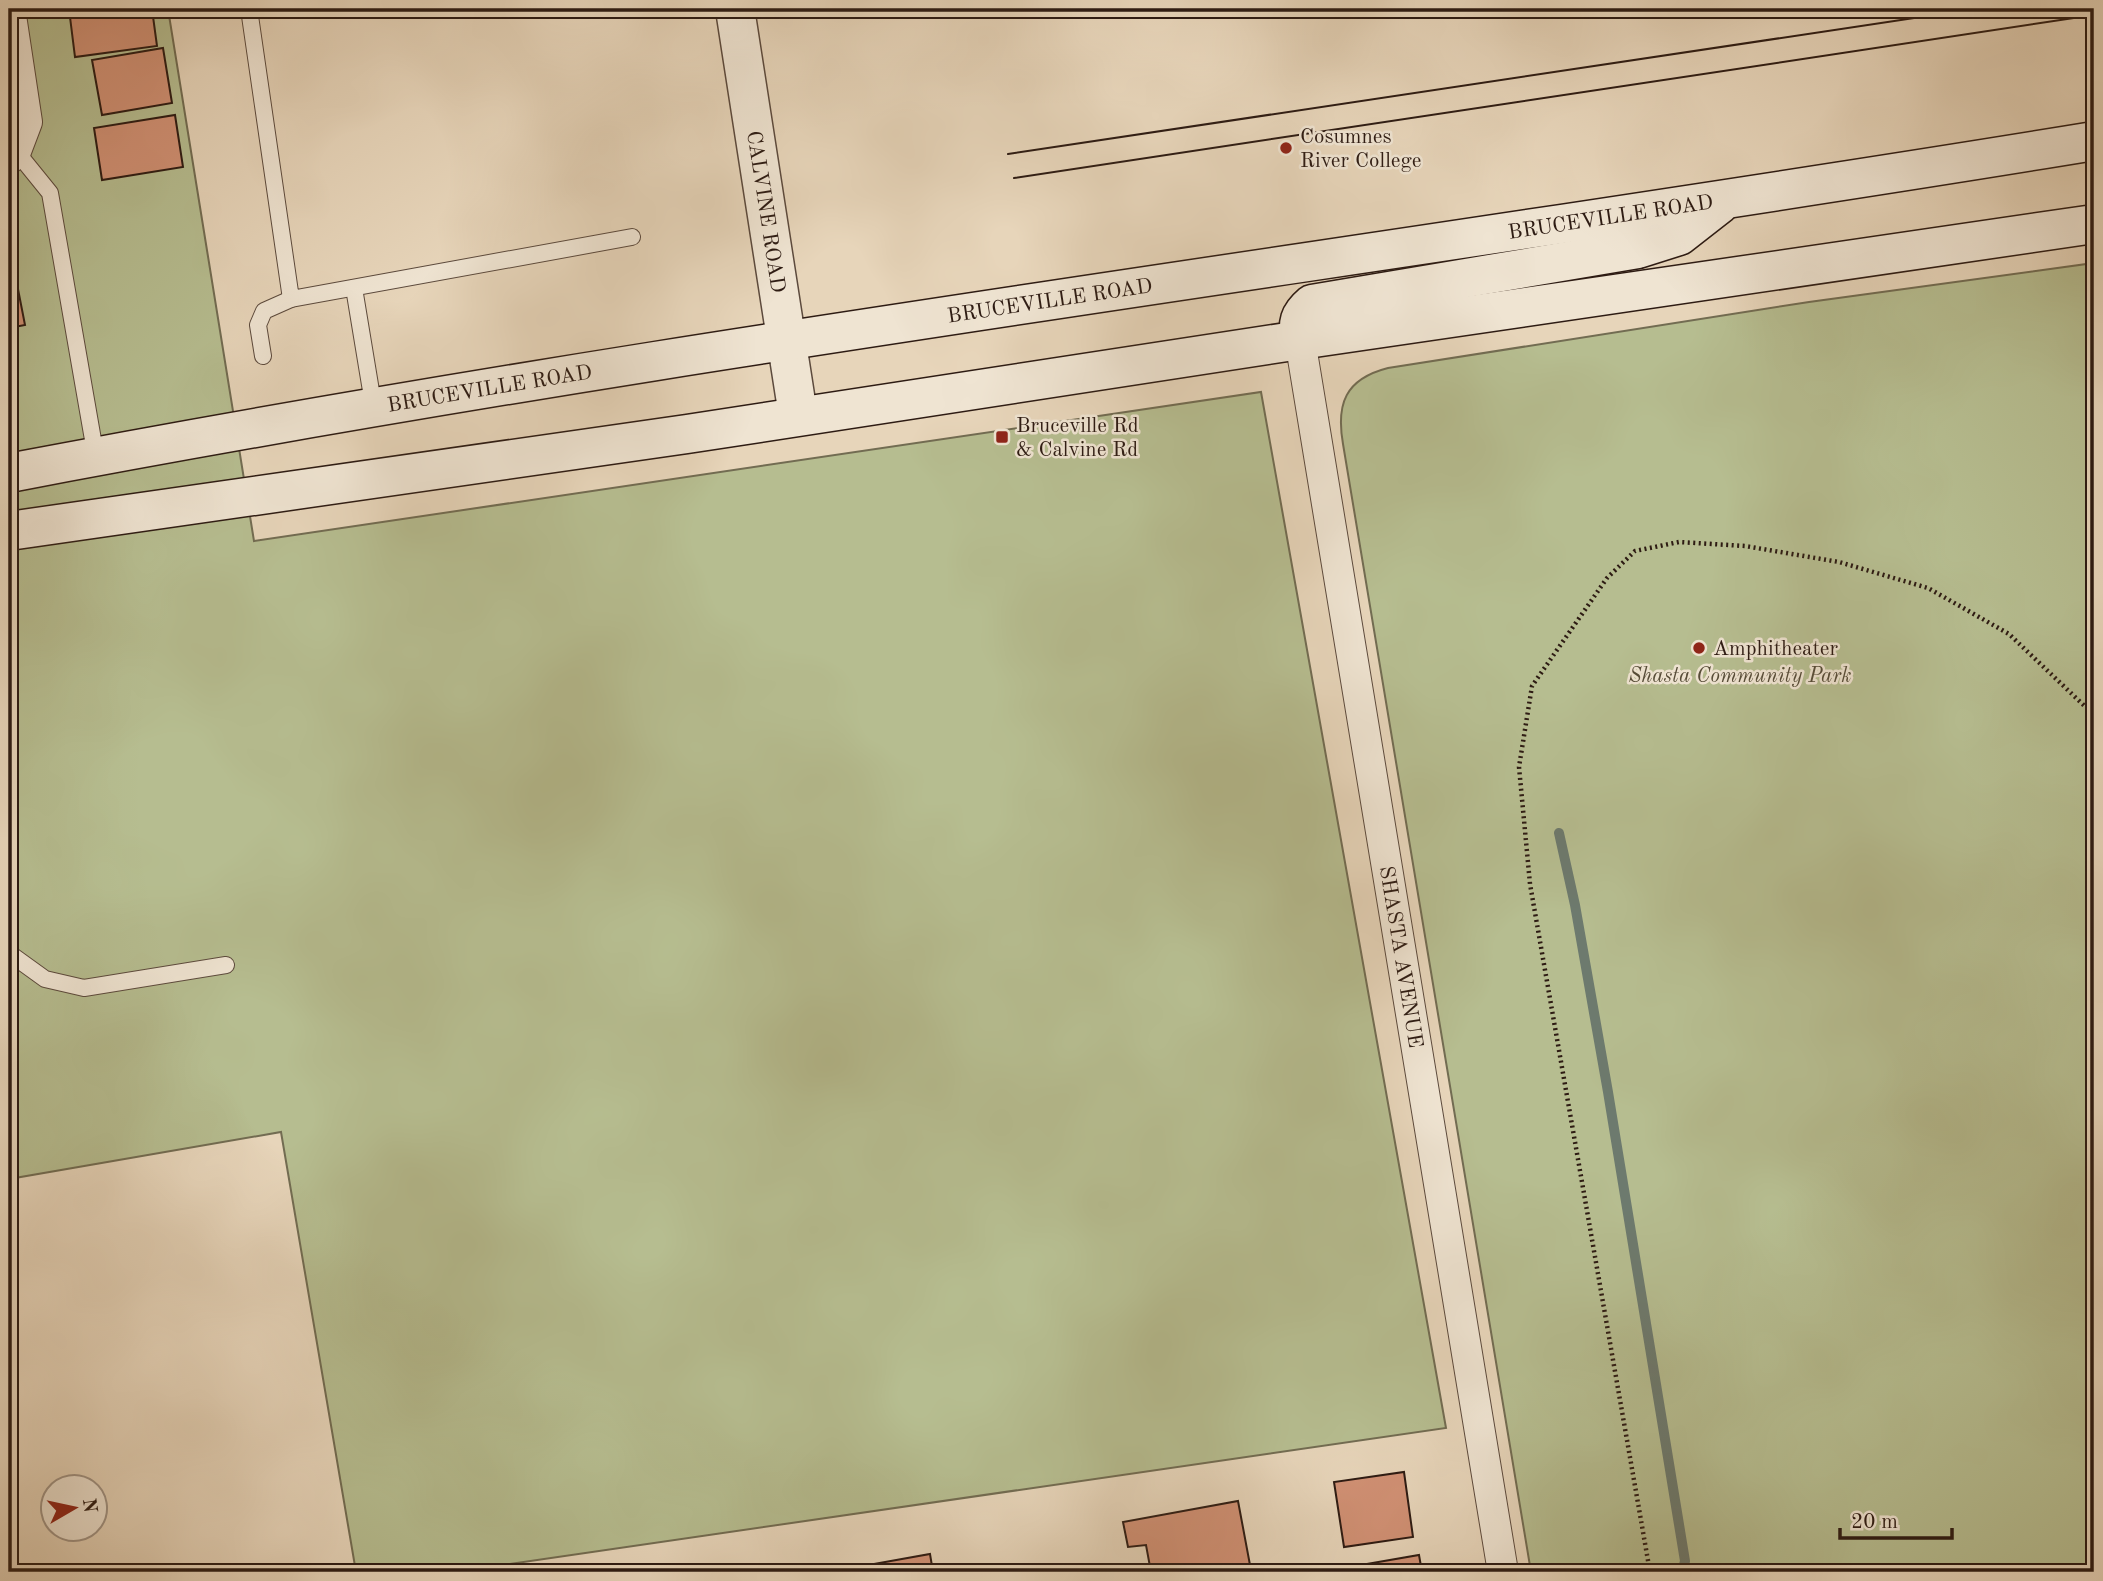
<svg xmlns="http://www.w3.org/2000/svg" width="2103" height="1581" viewBox="0 0 2103 1581" font-family="'Old Standard TT',serif">
  <style>
    .green { fill: #b6bd90; stroke: #726c52; stroke-width: 2 }
    .lines { fill: none; stroke-linecap: round; stroke-linejoin: round }
    .stream { stroke: #6d7a6e; stroke-width: 10 }
    .building { fill: #d19175; stroke: #2d1b13; stroke-width: 2 }
    .service-casing { stroke: #5c4a3d; stroke-width: 18 }
    .minor-casing { stroke: #5c4a3d; stroke-width: 32 }
    .tertiary-casing { stroke: #5c4a3d; stroke-width: 41 }
    .secondary-casing { stroke: #2d1b13; stroke-width: 41 }
    .path { stroke: #2d1b13; stroke-width: 4.5; stroke-dasharray: 2 3.5; stroke-linecap: butt }
    .service { stroke: #efe4d2; stroke-width: 16 }
    .minor { stroke: #efe4d2; stroke-width: 30 }
    .tertiary { stroke: #efe4d2; stroke-width: 38 }
    .secondary { stroke: #efe4d2; stroke-width: 38 }
    .tram { stroke: #2d1b13; stroke-width: 2 }
    .poi-dot { fill: #8f2418; stroke: #efe4d2; stroke-width: 2.5 }
    .labels { text-anchor: middle; stroke-width: 5; stroke-linejoin: round; paint-order: stroke }
    .poi-label { font-size: 21px; fill: #2d1b13; stroke: #efe4d2; text-anchor: start }
    .street-label { font-size: 21px; fill: #2d1b13; stroke: #efe4d2 }
    .park-label { font-size: 21px; font-style: italic; fill: #564c38; stroke: #efe4d2 }
  </style>
  <rect width="100%" height="100%" fill="#e7d5ba"/>
  <filter id="stains"><feTurbulence type="fractalNoise" baseFrequency=".00286" numOctaves="4"/><feColorMatrix values="0 0 0 0 .2 0 0 0 0 .09 0 0 0 0 .02 0 0 0 .5 -.17"/></filter>
  <radialGradient id="worn" r=".72"><stop offset=".6" stop-color="#630" stop-opacity="0"/><stop offset="1" stop-color="#630" stop-opacity=".3"/></radialGradient>
  <g class="green">
    <polygon points="9,9 168,9 254,541 1261,392 1446,1428 454,1572 356,1572 281,1132 9,1179"/>
    <path d="M2094,263V1572H1531L1343,444C1336,404 1345,379 1388,368L1809,302Z"/>
  </g>
  <g class="lines">
    <polyline class="stream" points="1559,833 1575,905 1608,1092 1685,1561 1682,1572"/>
  </g>
  <g class="building">
    <polygon points="69,9 152,9 157,46 75,57"/>
    <polygon points="163,48 172,103 102,115 92,60"/>
    <polygon points="175,115 183,167 102,180 94,128"/>
    <polygon points="9,243 25,325 9,328"/>
    <polygon points="1404,1472 1413,1537 1344,1547 1334,1482"/>
    <polygon points="1238,1501 1250,1565 1207,1572 1151,1572 1146,1545 1128,1547 1123,1522"/>
    <polygon points="930,1554 933,1572 858,1572 857,1567"/>
    <polygon points="1419,1555 1422,1572 1326,1572 1326,1571"/>
  </g>
  <g class="lines">
    <g class="service-casing">
      <g id="service">
        <polyline points="249,9 291,299 632,237"/>
        <polyline points="16,151 50,193 96,457"/>
        <polyline points="354,288 374,409"/>
        <polyline points="263,356 258,325 264,311 291,299"/>
        <polyline points="9,907 9,930"/>
        <polyline points="9,953 45,979 84,988 226,965"/>
      </g>
    </g>
    <g class="minor-casing">
      <g id="minor">
        <polyline points="9,159 16,151 27,122 10,9"/>
        <path id="s1" d="M1300,340L1503,1572"/>
      </g>
    </g>
    <g class="tertiary-casing">
      <g id="tertiary">
        <path id="s2" d="M735,9L798,415"/>
      </g>
    </g>
    <g class="secondary-casing">
      <g id="secondary">
        <path d="M1300,340C1297,323 1299,315 1312,304L1638,249L1679,236L1720,204"/>
        <path id="s3" d="M9,473C700,341 1400,255 2094,141"/>
        <polyline points="9,531 687,434 1300,340 2094,224"/>
      </g>
    </g>
    <polyline class="path" points="1650,1572 1530,884 1519,767 1532,686 1607,578 1635,551 1679,542 1745,546 1839,562 1928,588 2009,634 2094,715"/>
    <use href="#service" class="service"/>
    <use href="#minor" class="minor"/>
    <use href="#tertiary" class="tertiary"/>
    <use href="#secondary" class="secondary"/>
    <g class="tram">
      <polyline points="1008,154 1974,9"/>
      <polyline points="1014,178 2094,15"/>
    </g>
  </g>
  <g class="poi-dot">
    <circle cx="1286" cy="148" r="7"/>
    <rect x="995" y="430" width="14" height="14" rx="3.5"/>
    <circle cx="1699" cy="648" r="7"/>
  </g>
  <g class="labels">
    <g class="poi-label">
      <text x="1300" y="143">Cosumnes<tspan x="1300" dy="24">River College</tspan></text>
      <text x="1016" y="432">Bruceville Rd<tspan x="1016" dy="24">&amp; Calvine Rd</tspan></text>
      <text x="1713" y="655">Amphitheater</text>
    </g>
    <g class="street-label">
      <text dy="7" stroke="none"><textPath href="#s2" startOffset="205">CALVINE ROAD</textPath></text>
      <text dy="7" stroke="none"><textPath href="#s3" startOffset="1622">BRUCEVILLE ROAD</textPath></text>
      <text dy="7" stroke="none"><textPath href="#s3" startOffset="1055">BRUCEVILLE ROAD</textPath></text>
      <text dy="7" stroke="none"><textPath href="#s3" startOffset="488">BRUCEVILLE ROAD</textPath></text>
      <text dy="7" stroke="none"><textPath href="#s1" startOffset="625">SHASTA AVENUE</textPath></text>
    </g>
    <g class="park-label">
      <text x="1740" y="682">Shasta Community Park</text>
    </g>
  </g>
  <rect width="2103" height="1581" fill="none" stroke="#e7d5ba" stroke-width="35"/>
  <rect x="10" y="10" width="2082" height="1560" fill="none" stroke="#2d1b13" stroke-width="3.5"/>
  <rect x="18" y="18" width="2068" height="1546" fill="none" stroke="#2d1b13" stroke-width="2"/>
  <g transform="translate(74 1508) rotate(81)"><circle r="33" fill="#efe4d2" stroke="#a19486" stroke-width="2"/>
  <path d="M0-5L12 26L0 18L-12 26Z" fill="#8f2418"/>
  <text y="-10" font-size="19" font-weight="bold" text-anchor="middle" fill="#2d1b13">N</text>
  </g>
  <path d="M1840 1528v10h112v-10" fill="none" stroke="#2d1b13" stroke-width="3.5"/>
  <text x="1851" y="1528" font-size="21" fill="#2d1b13" stroke="#efe4d2" stroke-width="5" paint-order="stroke">20 m</text>
  <rect width="100%" height="100%" filter="url(#stains)"/>
  <rect width="100%" height="100%" fill="url(#worn)"/>
</svg>
